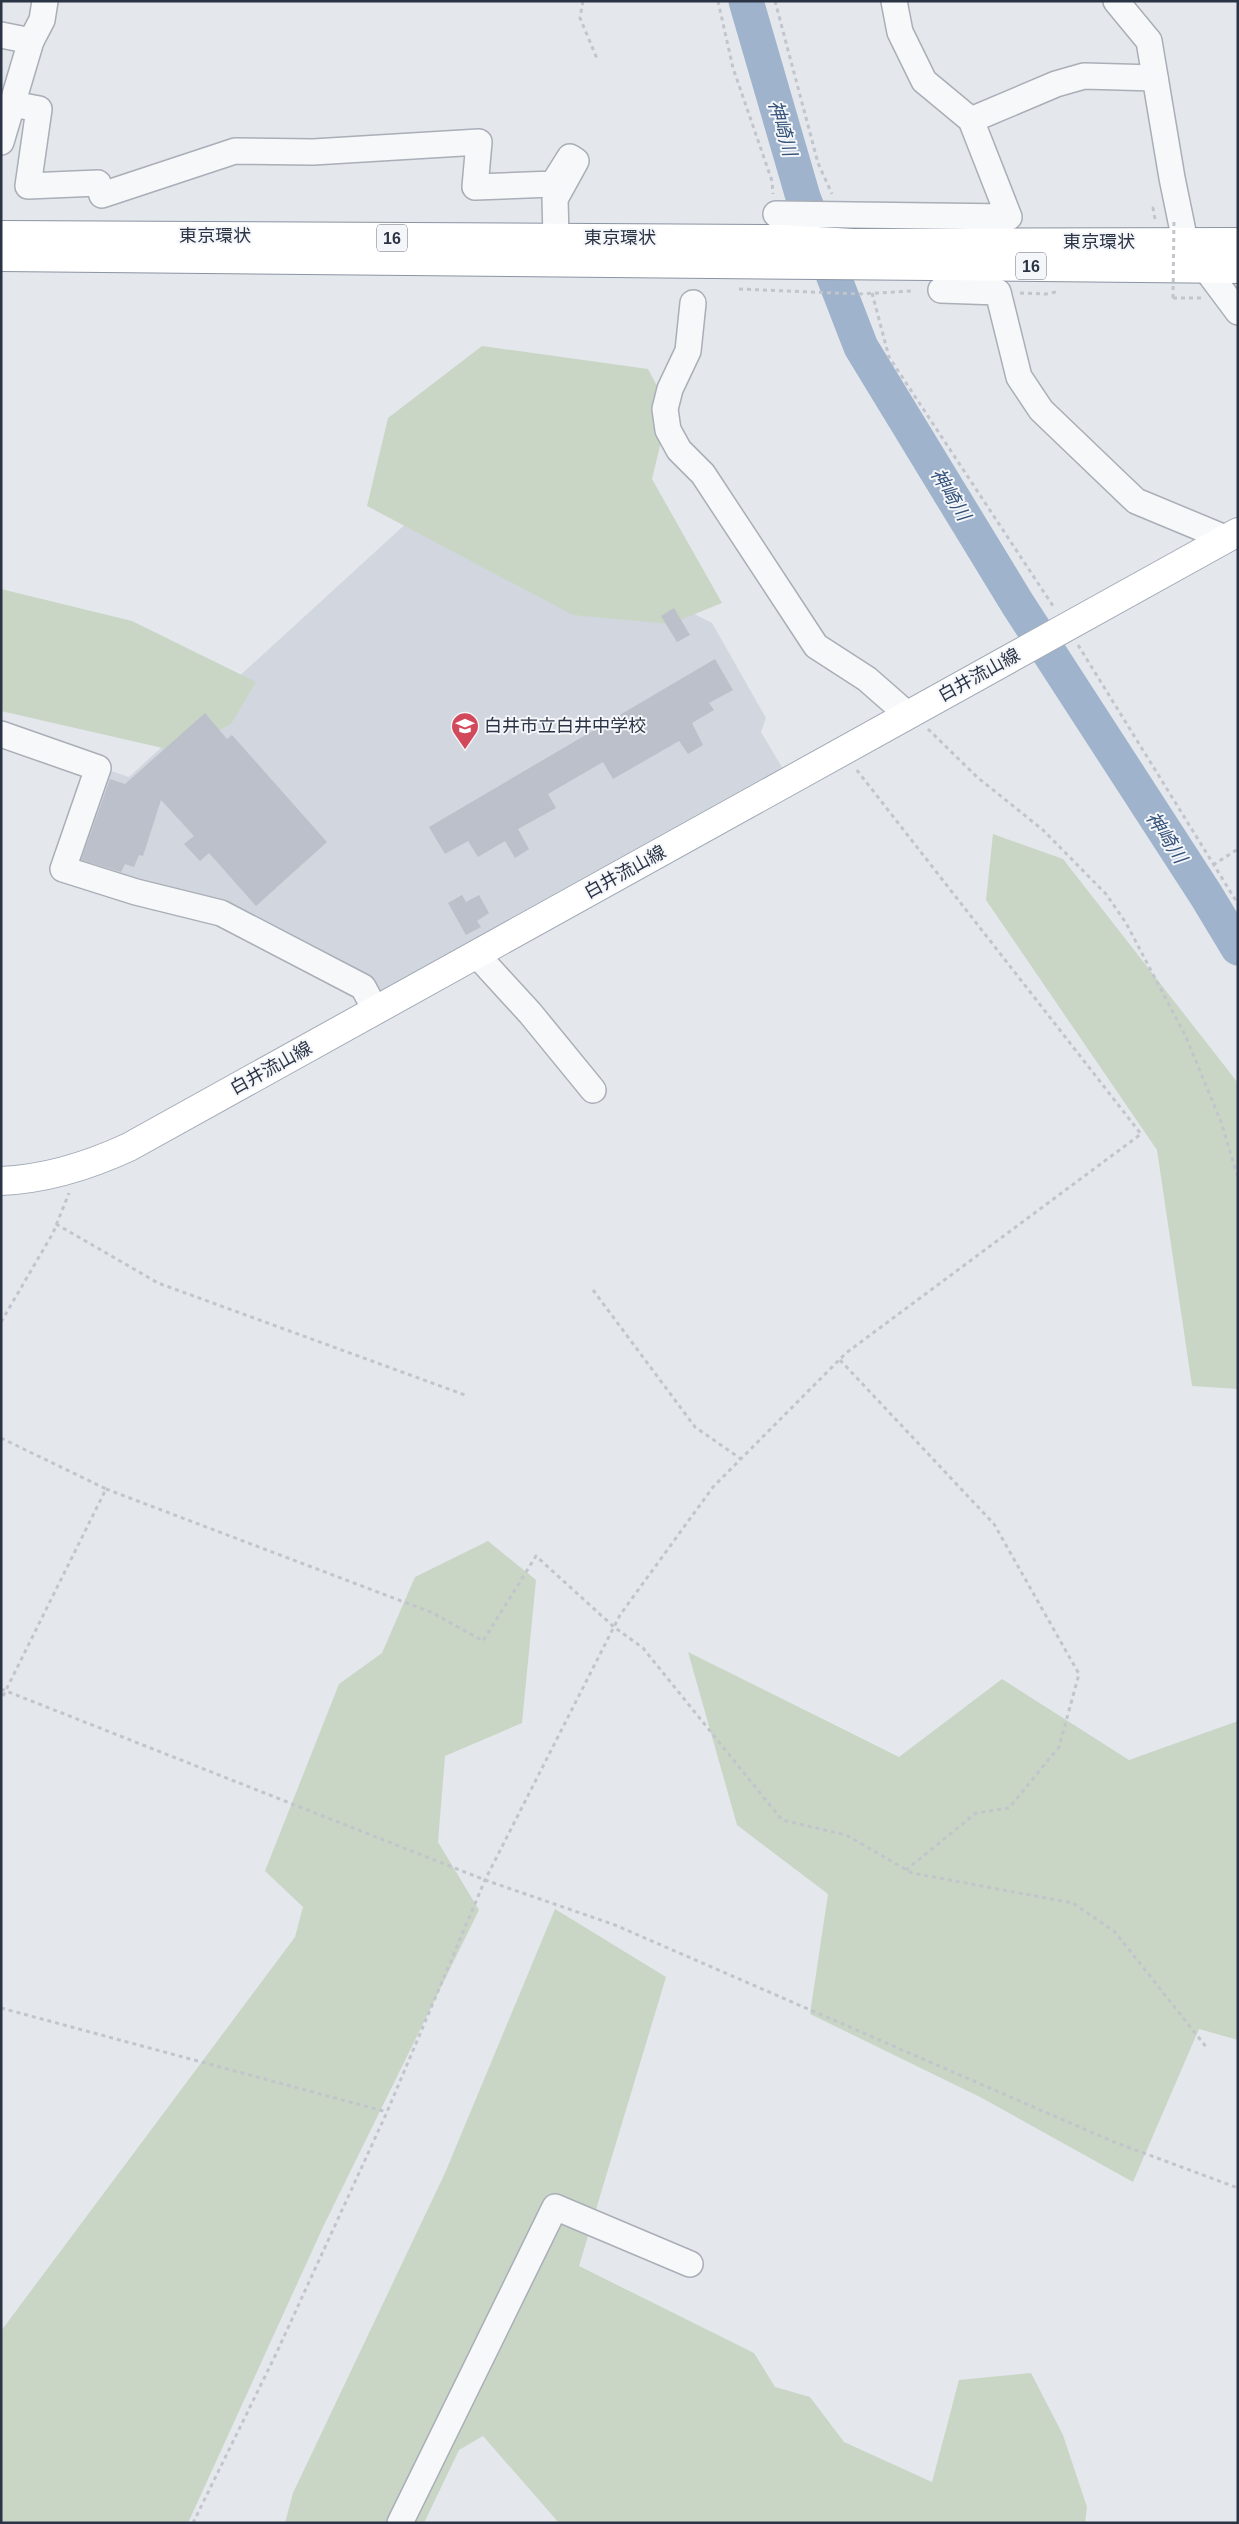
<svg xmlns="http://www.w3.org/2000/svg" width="1239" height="2524" viewBox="0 0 1239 2524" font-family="Arial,'Noto Sans JP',sans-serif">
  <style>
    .built { fill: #d2d6de }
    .green { fill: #c9d6c5 }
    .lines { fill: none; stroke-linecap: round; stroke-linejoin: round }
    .river { stroke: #9fb4cc; stroke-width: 35 }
    .building { fill: #bbc0ca }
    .minor-casing { stroke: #a9aeb7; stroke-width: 28 }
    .major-casing { stroke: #a3abb8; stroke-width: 30 }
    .highway-casing { stroke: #8b94a3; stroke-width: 30 }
    .path { stroke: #c2c5cb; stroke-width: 3; stroke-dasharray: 4 4; stroke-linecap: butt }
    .minor { stroke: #f7f8fa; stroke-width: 25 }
    .major { stroke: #fff; stroke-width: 28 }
    .highway { stroke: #fff; stroke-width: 28 }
    .path-bridge { stroke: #c2c5cb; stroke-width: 3; stroke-dasharray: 4 4; stroke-linecap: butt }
    .labels { text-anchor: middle; stroke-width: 4; stroke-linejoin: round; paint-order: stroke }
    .shield { fill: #f4f6f9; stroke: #676e7b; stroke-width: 1 }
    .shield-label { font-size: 16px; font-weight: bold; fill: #2b3445 }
    .street-label { font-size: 18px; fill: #2b3445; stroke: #f4f6f9 }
    .poi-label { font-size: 18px; fill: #2b3445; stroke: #f4f6f9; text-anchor: start }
    .water-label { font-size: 19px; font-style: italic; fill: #34527a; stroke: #f4f6f9 }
  </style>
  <rect width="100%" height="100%" fill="#e4e7ec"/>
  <polygon class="built" points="446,487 712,623 766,718 761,732 783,769 377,994 368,983 71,864 105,769 129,777"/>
  <g class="green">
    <polygon points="482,346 648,369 669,409 652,479 722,603 670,624 573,615 367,506 388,418"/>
    <polygon points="1,589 132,621 256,682 231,724 180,752 1,711"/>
    <polygon points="993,834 1063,859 1238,1083 1238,1389 1192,1386 1157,1150 986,900"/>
    <polygon points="488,1541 536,1580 522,1723 445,1756 438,1842 479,1910 323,2227 188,2523 1,2523 1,2331 295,1937 303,1907 265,1871 339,1684 382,1653 415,1577"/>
    <polygon points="688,1652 899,1757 1002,1679 1129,1760 1238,1721 1238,2040 1199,2029 1133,2182 980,2097 810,2014 828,1894 737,1825"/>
    <polygon points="555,1909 666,1977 579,2266 754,2353 775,2387 810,2397 844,2442 932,2482 959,2380 1031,2373 1063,2435 1087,2507 1085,2523 559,2523 483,2436 459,2450 424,2523 285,2523 293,2493 445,2173"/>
  </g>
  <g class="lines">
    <polyline class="river" points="746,1 803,197 861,347 1017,603 1206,895 1238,948"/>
  </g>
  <g class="building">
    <polygon points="674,608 690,635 677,642 661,616"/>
    <polygon points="715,659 733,690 709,703 714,710 692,723 703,745 688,754 679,741 613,779 603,762 548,794 556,808 518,829 529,849 515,858 505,841 478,857 468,841 445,854 429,827"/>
    <polygon points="205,713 227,739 232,735 327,842 256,906 209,853 200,861 184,844 194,836 161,800 143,856 139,855 134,867 125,864 121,872 81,860 110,779 125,784"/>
    <polygon points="462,895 466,902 479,895 489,913 477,921 481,927 466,935 448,903"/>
  </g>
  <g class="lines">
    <g class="minor-casing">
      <g id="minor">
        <polyline points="1116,1 1149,41 1172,178 1185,241 1238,312"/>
        <polyline points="1,35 31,41"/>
        <polyline points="12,104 39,109 28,186 98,183 102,195 235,151 313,152 479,142 475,187 553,184 570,157 576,161 555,199 556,238"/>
        <polyline points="971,120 1056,84 1084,76 1155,78"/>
        <polyline points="1,142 31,41 42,20 45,1"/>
        <polyline points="776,214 1009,217 971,120 924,81 900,32 894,1"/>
        <polyline points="941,290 998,292 1019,377 1041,410 1136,501 1225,538"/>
        <polyline points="693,303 688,351 670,389 665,409 668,430 679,450 703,474 816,646 867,679 908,715"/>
        <polyline points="1,734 98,768 63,869 136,892 221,913 363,987 376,1011"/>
        <polyline points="476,954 530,1013 593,1090"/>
        <polyline points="400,2523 555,2207 690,2264"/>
      </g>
    </g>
    <g class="major-casing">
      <path id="major" d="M1,1181C47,1179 88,1166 129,1147L1238,532"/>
    </g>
    <g class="highway-casing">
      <g id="highway">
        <polyline points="1,235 782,239 853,243 1238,242"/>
        <polyline points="1,257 1238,269"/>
      </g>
    </g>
    <g class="path">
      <polyline points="583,1 580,18 598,61"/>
      <polyline points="718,1 733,68 772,181 773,194"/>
      <polyline points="775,1 818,163 832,194"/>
      <polyline points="1155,219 1153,208 1158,208"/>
      <polyline points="739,289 860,294 912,291"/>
      <polyline points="872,293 889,357 1055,609"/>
      <polyline points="1020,293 1046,294 1056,292"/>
      <polyline points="1173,298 1202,298"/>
      <polyline points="1078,645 1238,904"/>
      <polyline points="928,729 977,777 1043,830 1106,894 1126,923 1186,1037 1221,1122 1238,1178"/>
      <polyline points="1213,865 1238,849"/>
      <polyline points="56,1224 158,1283 465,1395"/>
      <polyline points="593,1290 695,1427 741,1459"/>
      <polyline points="1,1322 53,1233 69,1193"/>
      <polyline points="840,1360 994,1524 1079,1674 1059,1747 1009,1808 976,1813 906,1870"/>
      <polyline points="1,1438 106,1489 1,1700"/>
      <polyline points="106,1489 433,1613 483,1641 536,1556 614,1627 643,1648 782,1820 846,1835 912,1873 1073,1903 1115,1932 1207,2048"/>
      <polyline points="1,1689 485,1880 615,1925 1114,2142 1238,2188"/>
      <polyline points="1,2008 387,2112"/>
      <polyline points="193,2523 276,2354 387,2112 485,1880 620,1615 713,1487 846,1353 1141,1134 856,769"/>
    </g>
    <use href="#minor" class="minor"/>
    <use href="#major" class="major"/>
    <use href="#highway" class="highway"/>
    <polyline class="path-bridge" points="1173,298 1174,219"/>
  </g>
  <defs>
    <g id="school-pin" transform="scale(1.4375)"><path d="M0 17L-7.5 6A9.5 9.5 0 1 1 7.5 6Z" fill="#d1495b" stroke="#f4f6f9"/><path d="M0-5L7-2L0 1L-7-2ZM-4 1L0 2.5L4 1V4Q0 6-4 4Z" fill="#fff"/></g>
  </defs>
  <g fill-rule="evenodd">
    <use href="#school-pin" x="465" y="726"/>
  </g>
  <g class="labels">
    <g class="shield">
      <rect x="377" y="224.5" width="30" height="27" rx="4"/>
      <rect x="1016" y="252.5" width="30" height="27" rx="4"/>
    </g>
    <g class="shield-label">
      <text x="392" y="244">16</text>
      <text x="1031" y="272">16</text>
    </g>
    <g class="street-label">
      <text x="215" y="242">東京環状</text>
      <text x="620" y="244">東京環状</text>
      <text x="1099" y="248">東京環状</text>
      <text transform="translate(979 675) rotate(-29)" y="6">白井流山線</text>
      <text transform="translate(625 872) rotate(-29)" y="6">白井流山線</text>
      <text transform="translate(271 1068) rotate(-29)" y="6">白井流山線</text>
    </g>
    <g class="poi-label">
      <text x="484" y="732">白井市立白井中学校</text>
    </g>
    <g class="water-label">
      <text transform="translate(783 128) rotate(74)" y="7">神崎川</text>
      <text transform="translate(951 494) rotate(59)" y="7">神崎川</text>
      <text transform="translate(1167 837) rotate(57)" y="7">神崎川</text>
    </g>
  </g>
  <rect width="1239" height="2524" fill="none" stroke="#2b3445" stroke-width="5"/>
</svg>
